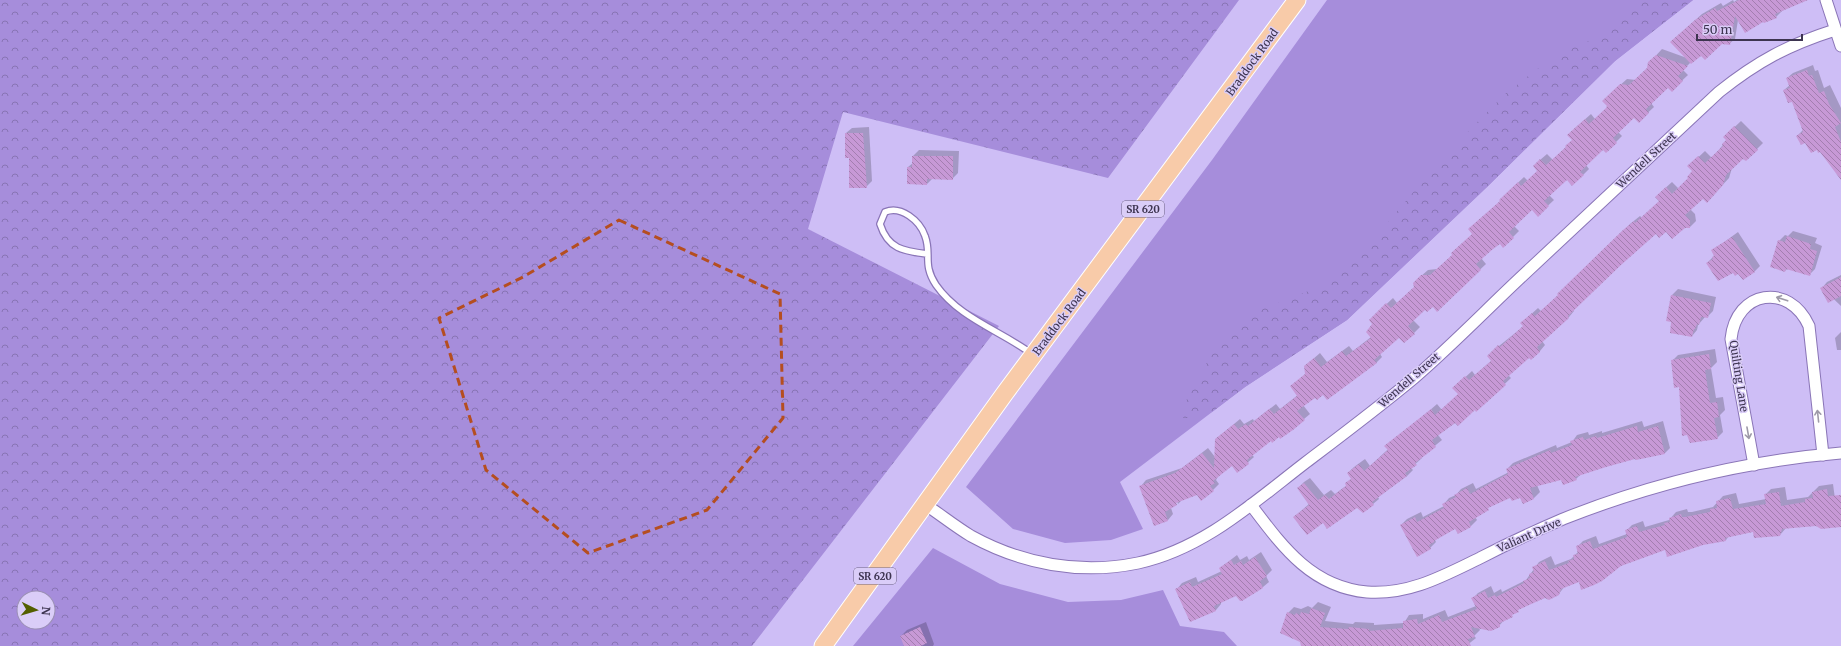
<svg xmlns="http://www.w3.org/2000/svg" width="1841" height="646" viewBox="0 0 1841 646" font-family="Merriweather,serif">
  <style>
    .grass { fill: #a68ddb }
    .forest { fill: url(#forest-crowns); fill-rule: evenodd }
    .shadow { fill: #0003 }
    .building { fill: url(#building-back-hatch) }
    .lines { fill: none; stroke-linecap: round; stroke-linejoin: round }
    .service-casing { stroke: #8a75b7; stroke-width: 8 }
    .minor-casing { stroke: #8a75b7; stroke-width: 13 }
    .primary-casing { stroke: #fff; stroke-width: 19 }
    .service { stroke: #fff; stroke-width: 5.5 }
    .minor { stroke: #fff; stroke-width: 11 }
    .primary { stroke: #f8cba9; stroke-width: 17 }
    .oneway { stroke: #9e9aa8 }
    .marked { fill: none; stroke: #b54e20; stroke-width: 3; stroke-dasharray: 8 5; stroke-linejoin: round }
    .labels { text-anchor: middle; stroke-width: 3; stroke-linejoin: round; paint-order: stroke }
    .shield { fill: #dacdf8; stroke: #6c6282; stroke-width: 1 }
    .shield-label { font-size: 10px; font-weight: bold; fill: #3d3450 }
    .street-label { font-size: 11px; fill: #3d3450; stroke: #dacdf8 }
  </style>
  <defs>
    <pattern id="forest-crowns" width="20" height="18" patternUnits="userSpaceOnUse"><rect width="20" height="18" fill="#a68ddb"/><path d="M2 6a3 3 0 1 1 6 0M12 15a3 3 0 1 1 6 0" fill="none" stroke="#8874b4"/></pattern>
    <pattern id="building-back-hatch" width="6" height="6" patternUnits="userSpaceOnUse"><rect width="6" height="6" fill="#c799d6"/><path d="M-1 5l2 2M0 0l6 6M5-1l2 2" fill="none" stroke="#a37eb0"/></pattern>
  </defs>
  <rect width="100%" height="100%" fill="#cebef6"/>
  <g class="grass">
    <polygon points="1327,0 1693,0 1615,61 1487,187 1347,320 1245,387 1120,482 1143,529 1111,540 1065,543 1013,529 966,487 1212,160"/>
    <polygon points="933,548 1000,584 1068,602 1121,600 1163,590 1180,626 1224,632 1237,646 853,646"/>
  </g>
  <g class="forest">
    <path d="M0,0H1239L1108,178L843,112L808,229L999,326L752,646H0ZM24,598H48V622H24Z"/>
    <polygon points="1643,0 1693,0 1615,61 1487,187 1347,320 1245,387 1212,412 1183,419 1188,393 1221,340 1262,309 1329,283 1383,228 1443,157 1505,94 1558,53 1599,37"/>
  </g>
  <g class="shadow">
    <polygon points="1733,0 1734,2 1737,0 1802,0 1782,11 1776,17 1738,20 1735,39 1729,44 1722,43 1694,59 1683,70 1688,75 1672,90 1668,86 1651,103 1654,107 1639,121 1634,116 1618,132 1622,136 1606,152 1603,149 1586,165 1589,169 1583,175 1567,179 1549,195 1554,200 1538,215 1532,209 1514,226 1519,231 1503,247 1500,243 1481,258 1486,264 1437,310 1433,306 1425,308 1413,320 1420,327 1414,333 1404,342 1399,336 1380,354 1382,357 1376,363 1323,394 1315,396 1303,405 1310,414 1304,419 1271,440 1252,455 1254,457 1238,471 1232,465 1219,475 1216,480 1219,484 1213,490 1197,494 1182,500 1178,504 1176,498 1176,504 1177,504 1171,508 1173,514 1168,520 1141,486 1146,480 1182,468 1208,448 1215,457 1216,439 1240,419 1244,424 1253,419 1254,421 1276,404 1280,409 1298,395 1306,373 1305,366 1320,353 1327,362 1349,346 1353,351 1371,337 1376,314 1393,298 1397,303 1415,287 1420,277 1428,270 1437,269 1453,255 1474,234 1506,194 1524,177 1528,181 1538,171 1540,160 1547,154 1553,160 1573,140 1574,129 1591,114 1595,119 1607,108 1609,95 1627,79 1636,80 1648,68 1649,63 1662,49 1687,58 1671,42 1702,14 1721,3 1723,6"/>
    <polygon points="1813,65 1815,71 1818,70 1824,88 1830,85 1841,108 1841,178 1820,151 1797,136 1803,130 1793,100 1784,90 1790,85 1787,78 1793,73"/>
    <polygon points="1741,121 1763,143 1746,160 1743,157 1732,168 1729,178 1707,202 1703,198 1690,209 1695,214 1696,221 1690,227 1656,233 1620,264 1573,309 1574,311 1569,317 1542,341 1545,345 1540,351 1531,359 1529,356 1508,375 1511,378 1476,411 1475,409 1438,435 1442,440 1421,457 1422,458 1411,468 1413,470 1407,476 1378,497 1379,499 1373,504 1357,507 1323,522 1294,517 1309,504 1298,488 1304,482 1310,478 1324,495 1331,490 1335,494 1347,485 1346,483 1352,478 1348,473 1354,467 1365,459 1370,466 1429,411 1437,404 1442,410 1459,394 1459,383 1472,371 1475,375 1492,360 1494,350 1524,326 1527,318 1538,308 1541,311 1559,295 1630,224 1640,216 1642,218 1660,201 1662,191 1672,182 1679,189 1689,178 1693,171 1689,166 1705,151 1712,158 1727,140 1724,137"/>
    <polygon points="869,127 872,181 866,187 850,157 846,133 852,128"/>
    <polygon points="919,150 959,151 958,173 952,179 932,179 927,184 908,167 913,163 913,156"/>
    <polygon points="1793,231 1817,238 1815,243 1822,246 1815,269 1809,275 1788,268 1785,271 1779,241 1785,235 1788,236"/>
    <polygon points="1738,232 1760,266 1754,272 1733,272 1707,263 1715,255 1712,251"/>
    <polygon points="1841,275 1841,306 1822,288 1827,282"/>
    <polygon points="1678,289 1716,297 1713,311 1707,317 1705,317 1698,325 1697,330 1692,336 1672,295"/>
    <polygon points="1841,332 1841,350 1837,350 1835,338"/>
    <polygon points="1715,349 1717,362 1711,368 1716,398 1723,397 1725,410 1720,415 1723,432 1717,438 1680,386 1672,361 1678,355"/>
    <polygon points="1642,421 1644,427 1663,421 1670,448 1665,453 1636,457 1581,474 1576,479 1561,479 1537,485 1540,492 1534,498 1523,503 1520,496 1511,497 1492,505 1475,517 1477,520 1471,526 1458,533 1456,528 1435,540 1436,542 1430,548 1401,525 1407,519 1421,512 1423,517 1444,506 1444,504 1449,498 1456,495 1461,489 1473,483 1476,489 1509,472 1507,469 1513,463 1556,445 1557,448 1572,442 1577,435 1588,432 1589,435 1602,431 1602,433"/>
    <polygon points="1833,484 1838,521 1786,528 1780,535 1754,531 1729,536 1726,540 1665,549 1565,586 1558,595 1545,597 1522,607 1505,619 1499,626 1479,628 1480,630 1474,636 1476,638 1466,646 1306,646 1288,613 1294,607 1301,609 1308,606 1312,608 1318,602 1331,607 1325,621 1353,624 1355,622 1374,623 1374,625 1404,623 1409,615 1423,614 1423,619 1445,610 1448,617 1476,606 1473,598 1478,593 1491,586 1494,593 1501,589 1502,592 1526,580 1539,562 1551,556 1555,565 1571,559 1579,551 1577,547 1583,541 1596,536 1599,544 1627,534 1626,531 1632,525 1643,521 1645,527 1669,520 1676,512 1687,509 1688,512 1692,512 1713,507 1723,496 1736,493 1739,504 1766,499 1765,495 1771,489 1785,487 1787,500 1808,497 1819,486"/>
    <polygon points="1261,552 1272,570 1266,576 1269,582 1263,587 1242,600 1237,595 1221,602 1221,604 1216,610 1191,621 1177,589 1182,583 1196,577 1198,582 1222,571 1220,568 1237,555 1240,560 1247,556 1249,560"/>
    <polygon points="926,622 934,644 933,646 906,646 901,636 907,630"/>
  </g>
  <g class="building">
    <polygon points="1739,0 1808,0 1775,14 1777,18 1764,23 1763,22 1745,33 1735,16 1730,45 1722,44 1705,60 1701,56 1691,64 1670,42 1695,20 1715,8 1717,11"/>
    <polygon points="1656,55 1688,66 1678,76 1683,81 1672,92 1668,88 1646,109 1649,113 1639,123 1634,118 1613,138 1617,143 1606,153 1603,150 1580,172 1584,175 1572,186 1567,180 1544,201 1549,206 1538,217 1532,210 1509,232 1514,238 1503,248 1500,244 1493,249 1476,264 1481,270 1437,312 1433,307 1427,312 1425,310 1408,326 1415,334 1404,343 1399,338 1374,360 1377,363 1327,400 1323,395 1317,400 1315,398 1297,411 1305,420 1293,430 1280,439 1279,437 1272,443 1271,441 1247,460 1249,464 1237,473 1232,466 1213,481 1215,483 1210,486 1214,491 1201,501 1197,495 1176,503 1177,505 1165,512 1168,521 1154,526 1139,486 1175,473 1202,453 1214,468 1215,439 1234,424 1238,429 1246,424 1248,426 1269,409 1274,414 1297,396 1290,386 1305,374 1304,366 1314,358 1321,367 1342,351 1346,356 1371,338 1366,332 1372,324 1369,320 1386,303 1391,308 1414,287 1413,283 1421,275 1430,275 1452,255 1451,253 1472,234 1468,229 1500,201 1499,200 1518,182 1521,186 1537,171 1533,166 1540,159 1546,165 1566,147 1565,146 1572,140 1567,135 1585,119 1589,124 1606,108 1607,106 1602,101 1620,84 1629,85 1647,68 1648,62"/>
    <polygon points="1807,70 1809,76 1812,75 1819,93 1824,91 1829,104 1841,123 1835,127 1841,142 1841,180 1820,152 1818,153 1817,150 1811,153 1805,143 1801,145 1796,136 1803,132 1802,129 1792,102 1788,103 1783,90 1790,88 1786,78"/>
    <polygon points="1734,126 1758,150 1746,161 1743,159 1726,175 1723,185 1707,203 1703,199 1685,215 1690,220 1690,228 1685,228 1672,239 1666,232 1659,238 1656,234 1621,265 1568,316 1569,318 1537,347 1540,352 1531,360 1529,358 1503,381 1506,385 1476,412 1475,410 1458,426 1455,423 1432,440 1436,447 1415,463 1417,465 1405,473 1407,476 1372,502 1374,505 1363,513 1357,508 1327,529 1323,523 1307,535 1293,517 1309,505 1297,488 1304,483 1318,500 1325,495 1329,499 1346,486 1345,483 1351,479 1347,473 1359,464 1364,471 1388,450 1384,446 1421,417 1431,409 1435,415 1458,394 1452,388 1465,376 1469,380 1491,361 1487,356 1498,345 1500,347 1523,326 1520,323 1532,313 1535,316 1558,295 1557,294 1623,230 1634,221 1635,223 1659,201 1655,197 1666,187 1672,194 1688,178 1687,177 1692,171 1687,166 1698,156 1705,163 1723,146 1722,144 1726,140 1723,137"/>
    <polygon points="845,133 863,133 867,188 849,188 849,158 845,158"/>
    <polygon points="912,156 953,156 953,180 927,179 927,185 907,184 907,167 912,167"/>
    <polygon points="1787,236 1811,244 1810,249 1817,251 1810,276 1786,269 1785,272 1770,267 1778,240 1785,242"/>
    <polygon points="1732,237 1755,272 1743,280 1738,274 1735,276 1733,273 1718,281 1706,263 1713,259 1712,257 1714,256 1711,250"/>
    <polygon points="1841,277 1841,296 1828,303 1820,288"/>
    <polygon points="1671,295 1711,303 1708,318 1701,317 1699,325 1697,324 1695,329 1694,329 1692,337 1670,333 1671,322 1666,321"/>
    <polygon points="1709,354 1711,369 1705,370 1710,403 1717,402 1719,417 1714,418 1718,439 1690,443 1687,435 1682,436 1679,387 1674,388 1671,360"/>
    <polygon points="1637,426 1638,432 1658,426 1665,454 1636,460 1635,459 1606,467 1575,477 1577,480 1563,485 1561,480 1530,488 1534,499 1523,504 1520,498 1512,501 1510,498 1488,508 1489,510 1469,522 1471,527 1458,534 1455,529 1434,541 1434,542 1429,545 1431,549 1417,557 1400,525 1415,517 1417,522 1444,508 1442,504 1456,497 1454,495 1467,488 1470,494 1508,474 1506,469 1550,450 1551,453 1572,445 1570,441 1583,437 1584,440 1596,436 1597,438"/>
    <polygon points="1827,489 1828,496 1841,495 1841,527 1821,529 1816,526 1782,529 1780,536 1754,538 1753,532 1725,538 1726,541 1703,545 1667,557 1665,550 1621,566 1602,581 1594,585 1581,590 1579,582 1561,589 1559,595 1549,600 1545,598 1518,610 1519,612 1512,615 1513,617 1500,623 1500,627 1491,631 1471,627 1475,637 1468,639 1471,646 1301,646 1300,642 1280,633 1287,612 1295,615 1296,613 1300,615 1301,612 1309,614 1311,608 1325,613 1320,627 1348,629 1349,627 1369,629 1369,631 1403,628 1403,621 1417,619 1418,624 1439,615 1442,622 1477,609 1471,598 1485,591 1488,598 1495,595 1496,597 1524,583 1523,581 1530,578 1529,574 1534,572 1532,567 1545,561 1549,570 1569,563 1568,561 1574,559 1573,555 1578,554 1576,546 1590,541 1593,549 1627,537 1625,530 1637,526 1639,532 1665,525 1664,523 1670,522 1669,518 1681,514 1682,517 1685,517 1710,512 1710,509 1717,508 1716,501 1730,498 1733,509 1766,504 1764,494 1779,492 1781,506 1805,502 1805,499 1813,498 1812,492"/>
    <polygon points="1255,557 1267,576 1260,581 1263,588 1242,601 1240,601 1236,596 1214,606 1216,611 1190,622 1175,589 1190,582 1192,587 1222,574 1219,568 1231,560 1234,565 1241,561 1243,565"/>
    <polygon points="920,627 927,643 921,646 904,646 900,636"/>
  </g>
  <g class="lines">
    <g class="service-casing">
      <path id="service" d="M927,254C903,251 888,249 880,224L885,212C901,205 920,221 925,236C932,254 922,264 936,285C959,318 1001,331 1032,354"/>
    </g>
    <g class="minor-casing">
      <g id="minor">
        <polyline points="1826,0 1841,46"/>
        <path d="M1754,465L1731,339C1736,290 1789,282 1809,326L1823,455"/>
        <path d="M926,505C941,515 956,527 971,536C1022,564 1080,575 1138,563C1203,549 1253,503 1305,463C1342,435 1378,408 1414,378C1450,347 1483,313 1518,280C1585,217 1652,154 1719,92C1758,61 1788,45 1835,30"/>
        <path d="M1251,505C1282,546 1311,587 1367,592C1409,595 1443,576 1480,558C1507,544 1535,531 1563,519C1651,484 1746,461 1841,453"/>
      </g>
    </g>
    <g class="primary-casing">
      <polyline id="primary" points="823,646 1005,393 1297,0"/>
    </g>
    <use href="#service" class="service"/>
    <use href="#minor" class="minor"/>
    <use href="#primary" class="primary"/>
  </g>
  <defs><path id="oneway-shaft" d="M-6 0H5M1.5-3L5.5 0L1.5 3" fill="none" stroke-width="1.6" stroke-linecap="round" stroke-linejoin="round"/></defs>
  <g class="oneway">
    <use href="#oneway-shaft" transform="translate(1782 299) rotate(-162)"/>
    <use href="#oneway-shaft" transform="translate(1818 416) rotate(-96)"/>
    <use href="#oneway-shaft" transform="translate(1748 433) rotate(80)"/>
  </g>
  <path class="marked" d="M619,220L780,294L783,418L707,510L588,553L486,470L439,318L523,277Z"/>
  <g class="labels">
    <g class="shield">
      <rect x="1122" y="201" width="42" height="16" rx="3"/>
      <rect x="854" y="568" width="42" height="16" rx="3"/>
    </g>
    <g class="shield-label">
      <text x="1143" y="213">SR 620</text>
      <text x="875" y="580">SR 620</text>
    </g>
    <g class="street-label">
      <text transform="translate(1252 62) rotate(-54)" y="4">Braddock Road</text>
      <text transform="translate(1646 160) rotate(-43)" y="4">Wendell Street</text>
      <text transform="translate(1059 322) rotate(-53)" y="4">Braddock Road</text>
      <text transform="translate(1739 376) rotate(81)" y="4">Quilting Lane</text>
      <text transform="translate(1409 380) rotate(-41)" y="4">Wendell Street</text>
      <text transform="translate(1529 535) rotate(-24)" y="4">Valiant Drive</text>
    </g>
  </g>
  <g transform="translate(36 610) rotate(95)"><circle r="19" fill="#dacdf8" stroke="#9b90b5"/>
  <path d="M0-3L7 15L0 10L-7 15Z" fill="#535f00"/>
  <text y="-6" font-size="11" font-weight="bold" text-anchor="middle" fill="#3d3450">N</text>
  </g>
  <path d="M1697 34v6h105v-6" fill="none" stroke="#3d3450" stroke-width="2"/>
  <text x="1703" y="34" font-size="12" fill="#3d3450" stroke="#dacdf8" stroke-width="3" paint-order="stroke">50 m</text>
</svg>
